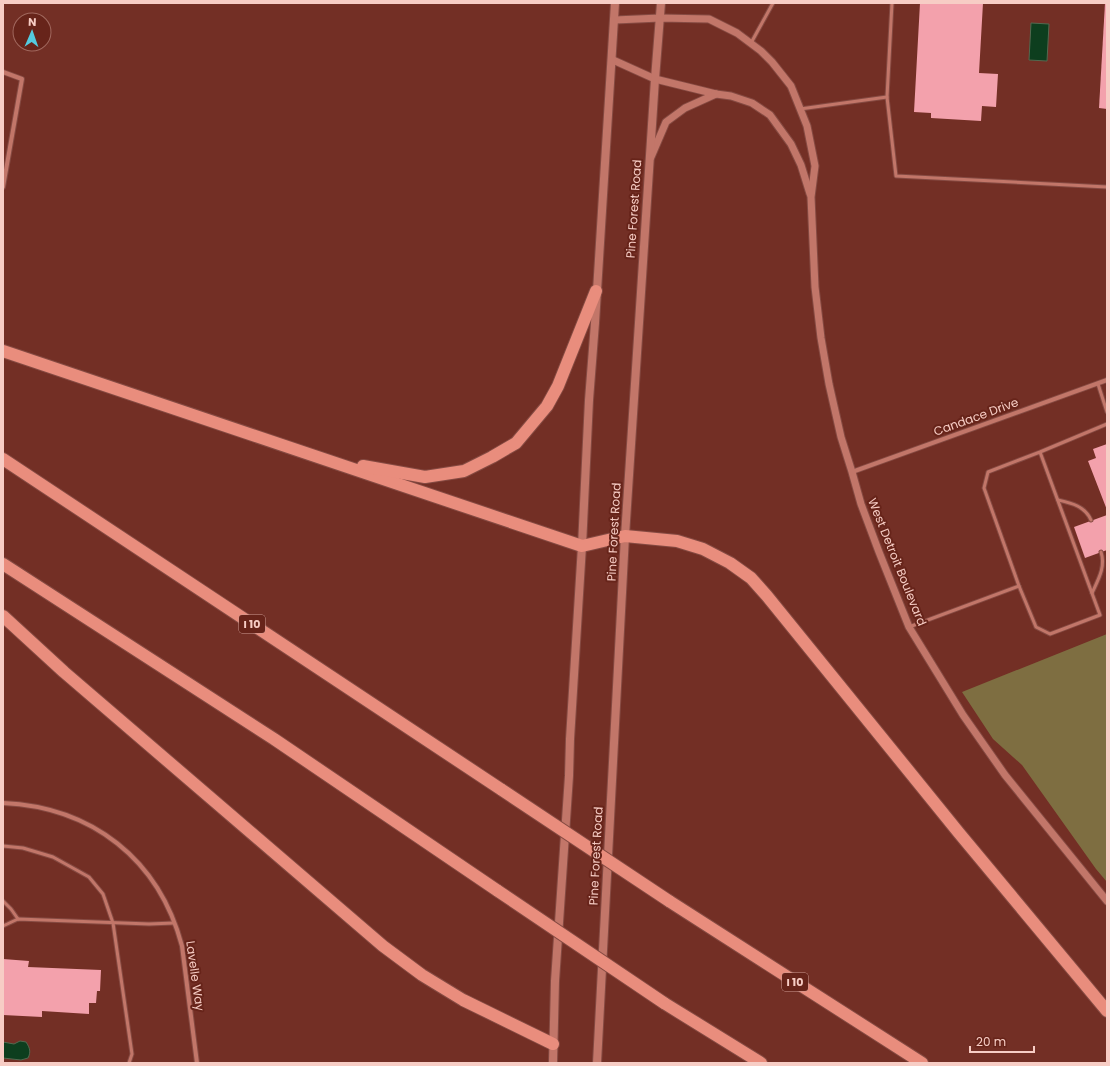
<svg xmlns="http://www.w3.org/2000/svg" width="1110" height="1066" viewBox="0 0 1110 1066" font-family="Poppins,sans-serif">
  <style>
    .green { fill: #7e6e41 }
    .water { fill: #0d3e1e; stroke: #536950 }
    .building { fill: #f3a1ac }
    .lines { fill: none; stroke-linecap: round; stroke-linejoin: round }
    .service-casing { stroke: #854a42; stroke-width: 5 }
    .minor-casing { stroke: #854a42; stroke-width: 6 }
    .tertiary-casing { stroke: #854a42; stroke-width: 9 }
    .secondary-casing { stroke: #854a42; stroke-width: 10 }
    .motorway-casing { stroke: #854a42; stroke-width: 14 }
    .service { stroke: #c27669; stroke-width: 3 }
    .minor { stroke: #c27669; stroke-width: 4 }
    .tertiary { stroke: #c27669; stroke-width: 7 }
    .secondary { stroke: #c27669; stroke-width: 8 }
    .motorway { stroke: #e98d7d; stroke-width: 12 }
    .motorway-bridge-casing { stroke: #854a42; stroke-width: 14; stroke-linecap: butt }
    .motorway-bridge { stroke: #e98d7d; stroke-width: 12 }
    .labels { text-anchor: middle; stroke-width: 4; stroke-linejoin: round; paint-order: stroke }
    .shield { fill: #67241a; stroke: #cc9a92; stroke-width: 1 }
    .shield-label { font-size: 11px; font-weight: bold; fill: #f7cdc5 }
    .street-label { font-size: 12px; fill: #f7cdc5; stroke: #67241a }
  </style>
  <rect width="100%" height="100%" fill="#732f25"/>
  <polygon class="green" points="1107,634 1107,882 1096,869 1022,765 993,739 962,692"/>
  <g class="water">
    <polygon points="1031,23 1049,24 1047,61 1029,60"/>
    <path d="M20,1041L26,1042C30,1048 31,1052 28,1058L21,1060L3,1058V1042L14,1044Z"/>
  </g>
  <g class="building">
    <polygon points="920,3 983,3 979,73 998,74 996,107 982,106 981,121 931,118 931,113 914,112"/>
    <polygon points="1105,3 1107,3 1107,109 1099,108"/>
    <polygon points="1107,444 1107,510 1088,461 1096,458 1093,449"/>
    <polygon points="1107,515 1107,550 1085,558 1074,527"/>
    <polygon points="3,959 29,961 28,967 101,970 100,991 97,991 96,1003 89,1003 89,1014 42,1011 42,1017 3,1015"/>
  </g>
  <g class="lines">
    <g class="service-casing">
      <g id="service">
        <polyline points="892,3 887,97 896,176 1107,187"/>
        <polyline points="751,43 773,3"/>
        <polyline points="800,109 887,97"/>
        <polyline points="1098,384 1107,412"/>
        <polyline points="1040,452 1100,615 1050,634 1036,627 1019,586 984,488 988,472 1040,452 1107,424"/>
        <path d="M1058,500C1071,503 1085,506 1091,520"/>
        <path d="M1092,593C1098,580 1106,567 1101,552"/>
        <polyline points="909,627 1019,586"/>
        <polyline points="3,846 23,848 53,857 89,877 103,894 113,923 132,1054 129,1063"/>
        <polyline points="3,901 11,909 18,919"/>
        <polyline points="3,926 18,919 149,924 174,923"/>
      </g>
    </g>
    <g class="minor-casing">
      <g id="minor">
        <polyline points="3,72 22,79 3,187"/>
        <polyline points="852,472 1107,380"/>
        <path d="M3,803C92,807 159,859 182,946L197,1063"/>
      </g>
    </g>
    <g class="tertiary-casing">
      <g id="tertiary">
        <polyline points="615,20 660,18 709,19 737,33 761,51 772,62 791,86 807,126 815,166 811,197 815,287 821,338 829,384 841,437 852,472 861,504 879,552 909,627 963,715 1005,775 1107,901"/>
        <polyline points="613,60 655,79 716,94 731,96 752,103 770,115 791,144 801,165 810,194"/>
        <polyline points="651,157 666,122 685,108 716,94"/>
      </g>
    </g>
    <g class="secondary-casing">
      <g id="secondary">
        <polyline points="553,1063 555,981 569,776 570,739 582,546 589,400 595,323 615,3"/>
        <polyline points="597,1063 625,536 655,79 661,3"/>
      </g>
    </g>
    <g class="motorway-casing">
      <g id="motorway">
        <polyline points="3,351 582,546 625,536 677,541 703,549 730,563 751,578 767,596 959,833 1107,1011"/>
        <polyline points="3,459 502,790"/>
        <polyline points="363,466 425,477 464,471 492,457 516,443 547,406 558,386 596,291"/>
        <polyline points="3,564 274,739 498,891"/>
        <polyline points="3,616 64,672 383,946 422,975 463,1000 553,1044"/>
        <polyline points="669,901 922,1063"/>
        <polyline points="664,1003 761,1063"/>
      </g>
    </g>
    <use href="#service" class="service"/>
    <use href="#minor" class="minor"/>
    <use href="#tertiary" class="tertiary"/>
    <use href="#secondary" class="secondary"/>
    <use href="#motorway" class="motorway"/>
    <g class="motorway-bridge-casing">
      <g id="motorway-bridge">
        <polyline points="502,790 669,901"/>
        <polyline points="498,891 664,1003"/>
      </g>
    </g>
    <use href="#motorway-bridge" class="motorway-bridge"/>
  </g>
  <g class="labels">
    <g class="shield">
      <rect x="239" y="615" width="26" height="18" rx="3"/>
      <rect x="782" y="973" width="26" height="18" rx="3"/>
    </g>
    <g class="shield-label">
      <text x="252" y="628">I 10</text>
      <text x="795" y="986">I 10</text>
    </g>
    <g class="street-label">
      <text transform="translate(634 209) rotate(-86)" y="4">Pine Forest Road</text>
      <text transform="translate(976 417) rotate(-20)" y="4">Candace Drive</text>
      <text transform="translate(614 532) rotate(-87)" y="4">Pine Forest Road</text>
      <text transform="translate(897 562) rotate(68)" y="4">West Detroit Boulevard</text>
      <text transform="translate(596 856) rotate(-87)" y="4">Pine Forest Road</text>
      <text transform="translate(195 976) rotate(82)" y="4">Lavelle Way</text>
    </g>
  </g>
  <rect width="1110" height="1066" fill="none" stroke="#f7cdc5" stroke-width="8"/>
  <g transform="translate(32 32) rotate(2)"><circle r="19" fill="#67241a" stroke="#a1685e"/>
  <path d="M0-3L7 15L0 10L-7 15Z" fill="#54cade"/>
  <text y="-6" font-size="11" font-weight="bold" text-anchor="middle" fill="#f7cdc5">N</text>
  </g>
  <path d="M970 1046v6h64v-6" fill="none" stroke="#f7cdc5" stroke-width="2"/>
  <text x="976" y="1046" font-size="12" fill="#f7cdc5" stroke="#67241a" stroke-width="3" paint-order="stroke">20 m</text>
</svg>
